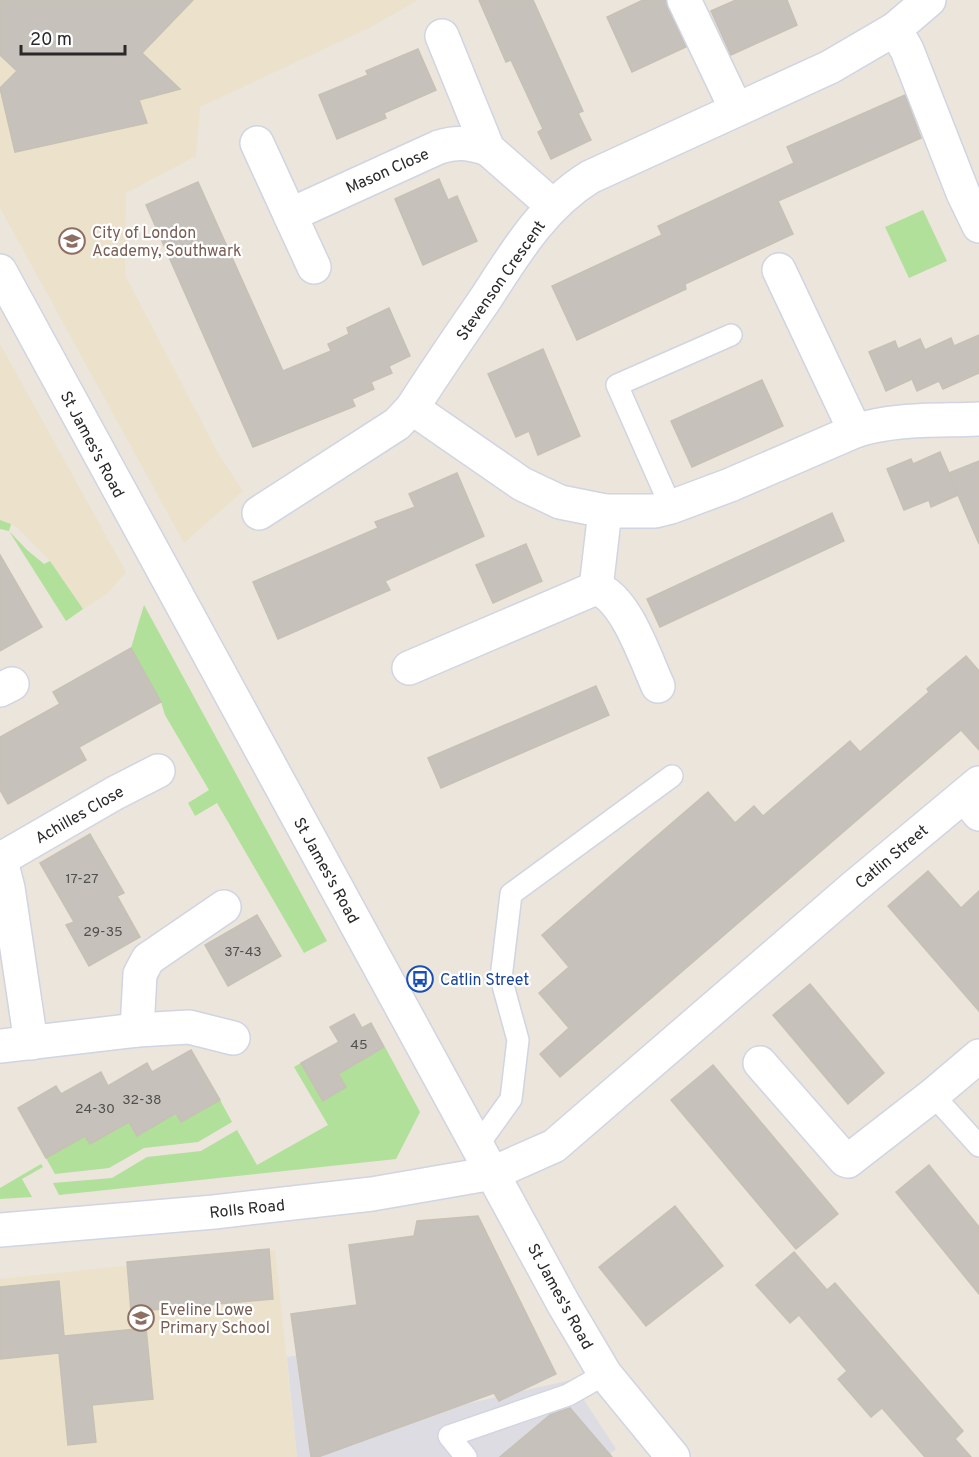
<svg xmlns="http://www.w3.org/2000/svg" width="979" height="1457" viewBox="0 0 979 1457" font-family="Overpass,sans-serif">
  <style>
    .industrial { fill: #dedce3 }
    .education { fill: #ece2cb }
    .green { fill: #b0e09a }
    .building { fill: #c6c1bb; stroke: #c6c0b5; stroke-width: 1.5 }
    .lines { fill: none; stroke-linecap: round; stroke-linejoin: round }
    .service-casing { stroke: #d1d4e2; stroke-width: 24 }
    .minor-casing { stroke: #d1d4e2; stroke-width: 36 }
    .tertiary-casing { stroke: #d1d4e2; stroke-width: 36 }
    .secondary-casing { stroke: #d1d4e2; stroke-width: 36 }
    .service { stroke: #fff; stroke-width: 21 }
    .minor { stroke: #fff; stroke-width: 33 }
    .tertiary { stroke: #fff; stroke-width: 33 }
    .secondary { stroke: #fff; stroke-width: 33 }
    .labels { text-anchor: middle; stroke-width: 4.5; stroke-linejoin: round; paint-order: stroke }
    .number-label { font-size: 14px; fill: #504f4e }
    .street-label { font-size: 16px; fill: #292929; stroke: #fff }
    .education-label { font-size: 16px; fill: #785e54; stroke: #fff; text-anchor: start }
    .transit-label { font-size: 16px; fill: #164399; stroke: #fff; text-anchor: start }
  </style>
  <rect width="100%" height="100%" fill="#ebe5db"/>
  <polygon class="industrial" points="333,1350 457,1406 571,1380 616,1449 606,1457 297,1457 287,1357"/>
  <g class="education">
    <polygon points="0,0 418,0 371,27 200,107 196,156 126,193 125,275 219,455 243,491 184,543 0,208"/>
    <polygon points="0,344 126,572 107,594 83,609 50,561 17,527 0,520"/>
    <polygon points="275,1250 297,1457 0,1457 0,1279"/>
  </g>
  <g class="green">
    <polygon points="923,210 947,261 909,278 885,227"/>
    <polygon points="0,520 11,524 9,531 27,550 44,564 50,561 83,609 66,621 9,531 0,529"/>
    <polygon points="144,605 327,941 304,953 217,803 195,816 188,803 209,790 165,715 161,702 131,648"/>
    <polygon points="385,1047 420,1112 396,1159 59,1195 53,1183 112,1178 147,1157 201,1151 237,1130 257,1165 328,1125 294,1067 301,1063 324,1101 346,1087 338,1073"/>
    <polygon points="220,1100 232,1122 198,1142 144,1148 109,1168 55,1174 46,1158 85,1136 90,1144 129,1122 137,1136 176,1113 181,1122"/>
    <polygon points="41,1164 43,1167 22,1179 32,1197 0,1199 0,1188"/>
  </g>
  <g class="building">
    <polygon points="0,0 193,0 142,53 180,89 139,100 147,123 15,152 0,88 17,71 0,55"/>
    <polygon points="479,0 533,0 583,111 578,113 591,140 551,159 538,132 543,129 511,60 506,62"/>
    <polygon points="643,0 665,0 686,47 632,72 607,17"/>
    <polygon points="736,0 787,0 797,25 731,55 711,11"/>
    <polygon points="418,49 436,90 384,113 386,118 337,139 319,95 368,75 366,71"/>
    <polygon points="905,95 921,138 778,201 793,234 685,284 686,289 577,340 552,286 662,235 658,226 794,163 787,147"/>
    <polygon points="439,179 448,200 457,196 477,241 423,265 395,199"/>
    <polygon points="198,182 283,371 331,351 328,344 349,334 347,328 389,308 410,356 389,366 392,373 371,382 374,389 352,399 355,406 253,447 146,205"/>
    <polygon points="979,335 979,373 943,389 939,381 917,391 912,379 886,391 869,352 895,341 898,349 920,339 925,350 951,338 954,346"/>
    <polygon points="543,349 580,436 538,455 529,431 516,437 488,374"/>
    <polygon points="762,380 783,426 692,467 671,421"/>
    <polygon points="940,452 949,473 979,461 979,544 949,474 958,495 931,507 929,500 904,510 887,469 911,459 913,464"/>
    <polygon points="457,473 484,536 385,581 390,590 278,639 253,582 378,528 375,522 415,507 409,494"/>
    <polygon points="832,513 844,541 660,627 647,599"/>
    <polygon points="526,544 542,581 493,603 476,565"/>
    <polygon points="0,555 42,627 0,651"/>
    <polygon points="131,648 161,702 79,747 86,760 8,804 0,790 0,737 60,704 53,692"/>
    <polygon points="966,656 979,671 979,750 961,730 560,1077 540,1054 569,1028 539,993 569,967 542,935 708,792 735,823 754,806 763,816 850,741 860,752 929,692 927,689"/>
    <polygon points="596,686 609,715 441,788 428,758"/>
    <polygon points="90,834 124,893 117,896 140,937 89,966 66,925 74,922 40,863"/>
    <polygon points="928,871 961,908 979,891 979,1011 888,906"/>
    <polygon points="257,915 281,956 228,986 205,945"/>
    <polygon points="810,984 884,1073 848,1104 773,1015"/>
    <polygon points="354,1014 362,1028 371,1023 384,1047 338,1074 346,1087 323,1101 301,1063 339,1042 330,1027"/>
    <polygon points="191,1050 220,1100 181,1122 176,1113 137,1136 129,1122 90,1144 85,1136 46,1158 18,1108 56,1086 61,1094 101,1072 108,1086 147,1063 152,1072"/>
    <polygon points="713,1065 838,1214 796,1249 671,1100"/>
    <polygon points="929,1165 979,1227 979,1294 896,1192"/>
    <polygon points="675,1206 723,1266 646,1326 599,1267"/>
    <polygon points="478,1216 556,1374 499,1401 494,1393 318,1457 311,1457 291,1314 357,1305 349,1245 414,1236 417,1221"/>
    <polygon points="269,1249 273,1299 131,1312 127,1262"/>
    <polygon points="794,1252 827,1290 835,1283 963,1431 955,1439 971,1457 925,1457 882,1408 871,1417 838,1379 847,1371 799,1315 790,1323 756,1285"/>
    <polygon points="59,1281 64,1336 146,1328 153,1399 92,1405 96,1442 68,1445 59,1353 0,1359 0,1287"/>
    <polygon points="570,1408 612,1457 500,1457 550,1415"/>
  </g>
  <g class="lines">
    <g class="service-casing">
      <g id="service">
        <polyline points="671,507 617,385 731,335"/>
        <polyline points="933,1095 979,1146"/>
        <polyline points="478,1145 511,1099 518,1040 501,978 511,894 672,776"/>
        <polyline points="466,1457 449,1436 568,1395 605,1374"/>
      </g>
    </g>
    <g class="minor-casing">
      <g id="minor">
        <polyline points="684,0 736,109"/>
        <polyline points="895,29 907,50 963,193 979,226"/>
        <polyline points="442,36 488,149 553,206"/>
        <path d="M257,143L290,215L439,147C457,141 470,143 488,149"/>
        <polyline points="290,215 314,267"/>
        <polyline points="779,270 855,431"/>
        <path d="M412,408L522,484L560,502L605,511H655L671,507L730,485L855,431C896,418 937,421 979,419"/>
        <path d="M605,511L596,588C626,598 645,658 658,686"/>
        <path d="M259,513L397,424L412,408C436,371 461,334 486,298C515,253 543,206 590,177L830,67L895,29L929,0"/>
        <polyline points="409,668 596,588"/>
        <polyline points="0,690 12,684"/>
        <polyline points="964,796 979,814"/>
        <polyline points="0,857 8,888 31,1043"/>
        <polyline points="1,859 115,793 158,771"/>
        <polyline points="137,1030 140,974 148,959 224,907"/>
        <polyline points="0,1046 137,1030 189,1027 233,1038"/>
        <polyline points="760,1063 845,1160 848,1161 933,1095 979,1056"/>
      </g>
    </g>
    <g class="tertiary-casing">
      <polyline id="tertiary" points="0,271 563,1303 605,1374 673,1457"/>
    </g>
    <g class="secondary-casing">
      <polyline id="secondary" points="0,1230 214,1212 372,1194 493,1173 554,1146 854,887 979,783"/>
    </g>
    <use href="#service" class="service"/>
    <use href="#minor" class="minor"/>
    <use href="#tertiary" class="tertiary"/>
    <use href="#secondary" class="secondary"/>
  </g>
  <defs>
    <g id="school-ring" transform="scale(1.35)"><circle r="9.5" fill="#fff" stroke="#8d6e63" stroke-width="1.5"/><path d="M0-5L7-2L0 1L-7-2ZM-4 1L0 2.5L4 1V4Q0 6-4 4Z" fill="#8d6e63"/></g>
    <g id="bus-ring" transform="scale(1.35)"><circle r="9.5" fill="#fff" stroke="#1a4fb4" stroke-width="1.5"/><path d="M-5-6H5V4H4V6H2V4H-2V6H-4V4H-5ZM-3.5-4V0h7V-4ZM-3.5 1.2v1.5H-2V1.2ZM2 1.2v1.5H3.5V1.2Z" fill="#1a4fb4"/></g>
  </defs>
  <g fill-rule="evenodd">
    <use href="#school-ring" x="72" y="241"/>
    <use href="#bus-ring" x="420" y="979"/>
    <use href="#school-ring" x="141" y="1318"/>
  </g>
  <g class="labels">
    <g class="number-label">
      <text x="82" y="883">17-27</text>
      <text x="103" y="936">29-35</text>
      <text x="243" y="956">37-43</text>
      <text x="359" y="1049">45</text>
      <text x="142" y="1104">32-38</text>
      <text x="95" y="1113">24-30</text>
    </g>
    <g class="street-label">
      <text transform="translate(387 170) rotate(-24)" y="6">Mason Close</text>
      <text transform="translate(500 280) rotate(-55)" y="6">Stevenson Crescent</text>
      <text transform="translate(93 444) rotate(62)" y="6">St James's Road</text>
      <text transform="translate(79 814) rotate(-30)" y="6">Achilles Close</text>
      <text transform="translate(891 856) rotate(-40)" y="6">Catlin Street</text>
      <text transform="translate(327 870) rotate(61)" y="6">St James's Road</text>
      <text transform="translate(247 1208) rotate(-6)" y="6">Rolls Road</text>
      <text transform="translate(561 1296) rotate(61)" y="6">St James's Road</text>
    </g>
    <g class="education-label">
      <text x="92" y="238">City of London<tspan x="92" dy="18">Academy, Southwark</tspan></text>
      <text x="160" y="1315">Eveline Lowe<tspan x="160" dy="18">Primary School</tspan></text>
    </g>
    <g class="transit-label">
      <text x="440" y="985">Catlin Street</text>
    </g>
  </g>
  <path d="M21 45v9h104v-9" fill="none" stroke="#292929" stroke-width="3"/>
  <text x="30" y="45" font-size="18" fill="#292929" stroke="#ffffff" stroke-width="4.5" paint-order="stroke">20 m</text>
</svg>
